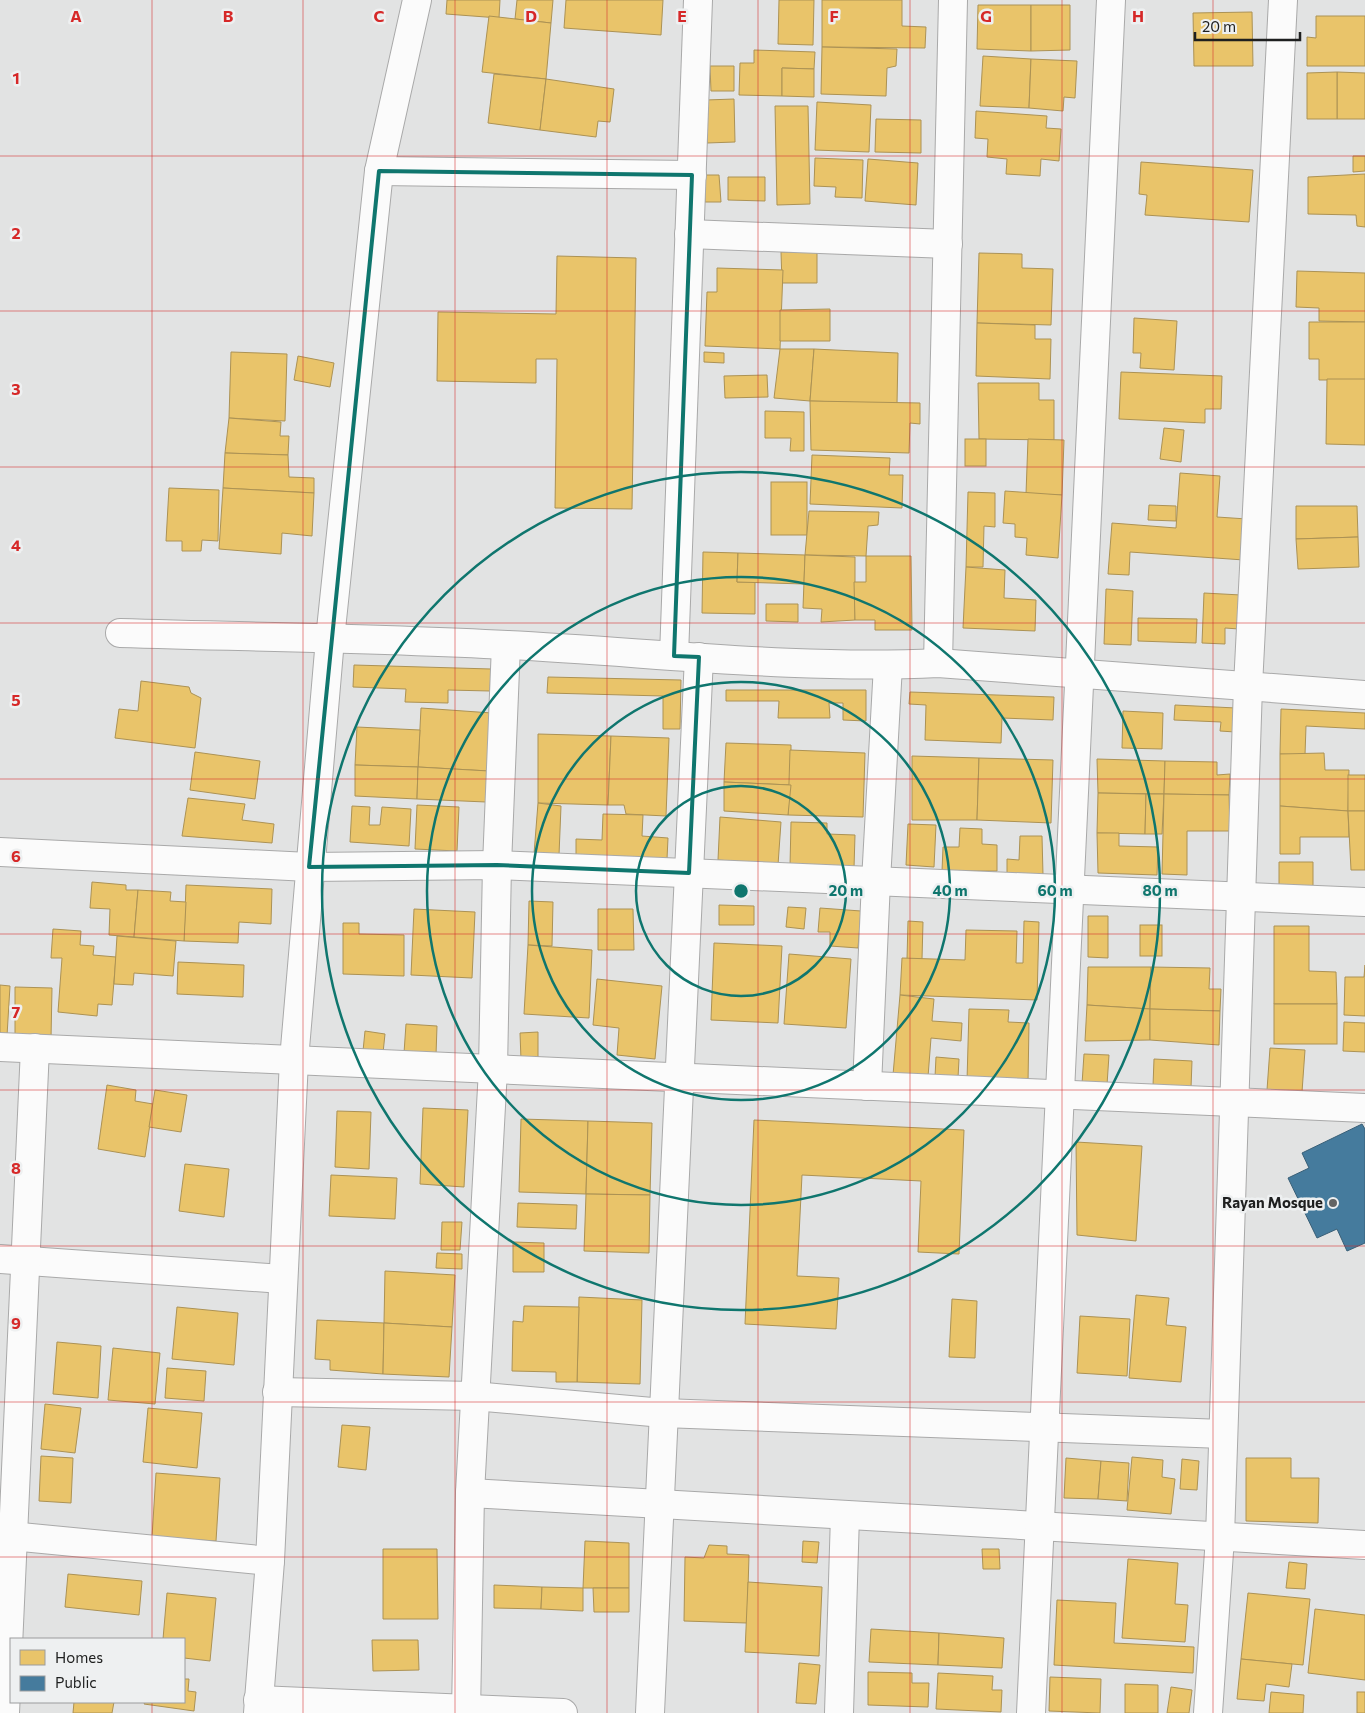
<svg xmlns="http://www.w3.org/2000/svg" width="1365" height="1713" viewBox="0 0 1365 1713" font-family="Commissioner,sans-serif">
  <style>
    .homes { fill: #e9c46a; stroke: #ac9254 }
    .public { fill: #457b9d; stroke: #395f77 }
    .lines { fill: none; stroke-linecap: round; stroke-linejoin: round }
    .minor-casing { stroke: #a9a9a9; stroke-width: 30 }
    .minor { stroke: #fbfbfb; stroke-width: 28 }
    .marked { fill: none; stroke: #0f766e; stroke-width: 4; stroke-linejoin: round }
    .grid { fill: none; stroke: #d62828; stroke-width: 1; stroke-opacity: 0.55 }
    .ring { fill: none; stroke: #0f766e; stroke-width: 2.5 }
    .poi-dot { fill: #636464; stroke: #eef0f1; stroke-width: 2 }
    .labels { text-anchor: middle; stroke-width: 5; stroke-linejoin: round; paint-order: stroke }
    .poi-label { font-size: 15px; font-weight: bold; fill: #1e1f1f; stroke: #eef0f1; text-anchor: end }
    .grid-label { font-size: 16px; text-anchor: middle; font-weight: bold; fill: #d62828; stroke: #eef0f1; stroke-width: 5; stroke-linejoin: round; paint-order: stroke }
    .centre { fill: #0f766e; stroke: #eef0f1; stroke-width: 2.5 }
    .ring-label { font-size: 15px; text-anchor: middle; font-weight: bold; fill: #0f766e; stroke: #eef0f1; stroke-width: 5; stroke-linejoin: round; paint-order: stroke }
  </style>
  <rect width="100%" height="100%" fill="#e2e3e3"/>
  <g class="homes">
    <polygon points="447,0 500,0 499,18 446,14"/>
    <polygon points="517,0 553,0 551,23 515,19"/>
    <polygon points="566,0 663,0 661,35 564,28"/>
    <polygon points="779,0 814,0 813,45 778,44"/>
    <polygon points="822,0 902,0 902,26 926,27 925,48 822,47"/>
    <polygon points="978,5 1031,5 1031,51 977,49"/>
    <polygon points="1031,5 1070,5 1070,50 1031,51"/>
    <polygon points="1252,12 1253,66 1194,66 1193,13"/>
    <polygon points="489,16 551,23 546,79 482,72"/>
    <polygon points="1316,16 1365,16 1365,66 1307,66 1307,37 1316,38"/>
    <polygon points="822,47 897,49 896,66 887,68 886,96 821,94"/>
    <polygon points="754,50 815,52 814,69 782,68 782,96 739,95 740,63 754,63"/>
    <polygon points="983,56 1031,59 1029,108 980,106"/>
    <polygon points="1031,59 1077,61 1075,98 1064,97 1063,111 1029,108"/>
    <polygon points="710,66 734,66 734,91 711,91"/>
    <polygon points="782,68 814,69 814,97 782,96"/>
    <polygon points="1337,72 1365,73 1365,119 1337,119"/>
    <polygon points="1337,72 1337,119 1307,119 1307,73"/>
    <polygon points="494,74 546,79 540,130 488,123"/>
    <polygon points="546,79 614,89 610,122 598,121 596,137 540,130"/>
    <polygon points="734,99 735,142 707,143 706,100"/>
    <polygon points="817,102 871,105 869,152 815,150"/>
    <polygon points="775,106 808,106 810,204 777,205"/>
    <polygon points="976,111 1047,116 1046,128 1061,129 1059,161 1041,159 1040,176 1006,174 1007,159 987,157 988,139 975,138"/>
    <polygon points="876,119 921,120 921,153 875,152"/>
    <polygon points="1353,156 1365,156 1365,171 1353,172"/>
    <polygon points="815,158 863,160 862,198 835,197 836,187 814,186"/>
    <polygon points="868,159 918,163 916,205 865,201"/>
    <polygon points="1141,162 1253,170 1249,222 1145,215 1147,195 1139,194"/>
    <polygon points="1365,174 1365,227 1357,226 1356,215 1308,214 1308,177"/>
    <polygon points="704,175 719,175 721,202 705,202"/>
    <polygon points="728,177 765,177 765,201 728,200"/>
    <polygon points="781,252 817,252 817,283 782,283"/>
    <polygon points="979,253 1022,254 1022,268 1053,269 1051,325 977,323"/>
    <polygon points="557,256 636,258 632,509 555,508 557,359 536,359 536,383 437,381 438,312 556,314"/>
    <polygon points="717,268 783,270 780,349 705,346 707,292 717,292"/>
    <polygon points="1297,271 1365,273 1365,322 1319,321 1319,308 1296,307"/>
    <polygon points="830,309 830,341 780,341 780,310"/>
    <polygon points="1134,318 1177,321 1174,370 1140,368 1141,353 1133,353"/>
    <polygon points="1309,322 1365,322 1365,380 1319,380 1319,359 1309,359"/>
    <polygon points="977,323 1035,325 1035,339 1051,339 1050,379 976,376"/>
    <polygon points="780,349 814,349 810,401 774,398"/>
    <polygon points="814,349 898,353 897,404 810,401"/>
    <polygon points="231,352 287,354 285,421 229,418"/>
    <polygon points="704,352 724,353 724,363 704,362"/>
    <polygon points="298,356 334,363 330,387 294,380"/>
    <polygon points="1121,372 1222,376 1221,409 1205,409 1205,423 1119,419"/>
    <polygon points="767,375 768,397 725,398 724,376"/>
    <polygon points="1327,379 1365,379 1365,445 1326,444"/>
    <polygon points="978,383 1039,383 1039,400 1054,400 1054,440 979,439"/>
    <polygon points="810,401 920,403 920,424 910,423 909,453 811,450"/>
    <polygon points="765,411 804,412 804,451 790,451 791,438 765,438"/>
    <polygon points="229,418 281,422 280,436 289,436 288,455 225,453"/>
    <polygon points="1164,428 1184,430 1181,462 1160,459"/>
    <rect x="965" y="439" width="21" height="27"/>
    <polygon points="1028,439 1064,440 1062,495 1026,494"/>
    <polygon points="225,453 288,455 289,477 314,478 314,493 223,488"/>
    <polygon points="812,455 890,458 889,475 903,475 902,508 810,504"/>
    <polygon points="1180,473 1220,476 1217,517 1247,519 1244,560 1130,552 1129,575 1108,574 1112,523 1176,528"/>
    <rect x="771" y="482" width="36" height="53"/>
    <polygon points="169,488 219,490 218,541 202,540 201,551 182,551 182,541 166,541"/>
    <polygon points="223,488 314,493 312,536 282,533 281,554 219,549"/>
    <polygon points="1005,491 1062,495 1058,558 1026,555 1027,538 1015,537 1015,524 1003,523"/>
    <polygon points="968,492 995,493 995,527 984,526 983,567 966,567"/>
    <polygon points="1149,505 1176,506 1176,521 1148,520"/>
    <polygon points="1296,506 1357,506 1358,537 1296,539"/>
    <polygon points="809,511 879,512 878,525 868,526 866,556 805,555"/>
    <polygon points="1358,537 1359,567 1298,569 1296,539"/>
    <polygon points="703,552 738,553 737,582 755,582 755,614 702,613"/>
    <polygon points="738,553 805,555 804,584 737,582"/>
    <polygon points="805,555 855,557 855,620 821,622 822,609 803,608"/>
    <polygon points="866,556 911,556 912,630 875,630 875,620 855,620 854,582 866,582"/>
    <polygon points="966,567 1005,570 1004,598 1036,600 1035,631 963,628"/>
    <polygon points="1106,589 1133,591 1131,645 1104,644"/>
    <polygon points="1204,593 1241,595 1239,629 1225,628 1225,644 1202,643"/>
    <polygon points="766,604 798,604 798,622 766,621"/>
    <polygon points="1138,618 1197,619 1196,643 1138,641"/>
    <polygon points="354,665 491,669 490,691 448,690 448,703 405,702 406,689 353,687"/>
    <polygon points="548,677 681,680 680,729 663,729 663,696 547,693"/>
    <polygon points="141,681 189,687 191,693 201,698 195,748 115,738 119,709 138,711"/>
    <polygon points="726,690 866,690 866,721 843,720 843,703 829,703 830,718 778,718 779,701 726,701"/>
    <polygon points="910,692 1054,697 1053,720 1002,718 1001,743 925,740 926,705 909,704"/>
    <polygon points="1175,705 1236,708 1235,732 1220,731 1221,722 1174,720"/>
    <polygon points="421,708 492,713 489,771 418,767"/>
    <polygon points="1281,709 1365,713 1365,729 1306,726 1305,755 1280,754"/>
    <polygon points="1123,711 1163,713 1162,749 1122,748"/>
    <polygon points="357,727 420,730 418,767 355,765"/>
    <polygon points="538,734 611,736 608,805 538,803"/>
    <polygon points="611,736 669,738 666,816 626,814 624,805 608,805"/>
    <polygon points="726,743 791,745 791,785 724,782"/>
    <polygon points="790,750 865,753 863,817 788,815"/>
    <polygon points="195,752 260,761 255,799 190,790"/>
    <polygon points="1324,753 1325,770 1349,770 1348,811 1280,806 1280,754"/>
    <polygon points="912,756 979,758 977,820 912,820"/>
    <polygon points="979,758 1053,760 1051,823 977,820"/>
    <polygon points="1097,759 1165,761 1164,794 1098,793"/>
    <polygon points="1165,761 1217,762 1217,775 1230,774 1229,795 1164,794"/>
    <polygon points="355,765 418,767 417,799 355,796"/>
    <polygon points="418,767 489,771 486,802 417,799"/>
    <rect x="1348" y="775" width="17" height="36"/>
    <polygon points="724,782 791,785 788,815 724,811"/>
    <polygon points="1098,793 1146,794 1145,834 1097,833"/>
    <polygon points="1146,794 1164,794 1162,834 1145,834"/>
    <polygon points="1164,794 1229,795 1230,831 1187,831 1187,875 1162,874"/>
    <polygon points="188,798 245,804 242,820 274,824 272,843 182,836"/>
    <polygon points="538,803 561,806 559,855 534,854"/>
    <polygon points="417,805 459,807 457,851 415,849"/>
    <polygon points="352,806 370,807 369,825 380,825 382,807 411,809 409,846 350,842"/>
    <polygon points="1280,806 1348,811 1349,837 1300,837 1300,854 1280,854"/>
    <polygon points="1348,811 1365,811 1365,870 1351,870"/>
    <polygon points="603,814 643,815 642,836 668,838 667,859 576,856 576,839 602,840"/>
    <polygon points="720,817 781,822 778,865 718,860"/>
    <polygon points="791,822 827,823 827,834 855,835 854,868 790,866"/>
    <polygon points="908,824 936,825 934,867 906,865"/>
    <polygon points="960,828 982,829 982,844 997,845 997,871 942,871 943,847 959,847"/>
    <polygon points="1097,833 1119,833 1119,846 1158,847 1157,875 1098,873"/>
    <polygon points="1020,836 1042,836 1043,875 1007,874 1007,859 1019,860"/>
    <polygon points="1279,862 1313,862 1313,886 1279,885"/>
    <polygon points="92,882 126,885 126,890 138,890 134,937 109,935 110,909 90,908"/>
    <polygon points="186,885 272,889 271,924 239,922 238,943 184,941"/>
    <polygon points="138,890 171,892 170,901 186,902 184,941 134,937"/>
    <polygon points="529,901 553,902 552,946 528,945"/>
    <polygon points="719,905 754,906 754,925 719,925"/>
    <polygon points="788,907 806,908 804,929 786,927"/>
    <polygon points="820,908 861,911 858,948 830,946 830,932 818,932"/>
    <polygon points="414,909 475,912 472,978 411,975"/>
    <polygon points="598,909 633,909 634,950 598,950"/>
    <polygon points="1088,916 1108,916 1108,958 1088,957"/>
    <polygon points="908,921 923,922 922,959 907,959"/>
    <polygon points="1024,921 1039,922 1037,1000 900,995 902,958 965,960 966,930 1017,931 1016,963 1023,963"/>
    <polygon points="343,923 359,923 359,934 404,935 404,976 343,974"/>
    <rect x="1140" y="925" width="22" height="31"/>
    <polygon points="1274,926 1309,926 1309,971 1336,972 1337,1004 1274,1004"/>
    <polygon points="53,929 81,931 80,945 94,946 93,955 116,957 112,1005 98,1004 97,1016 58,1012 62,958 51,958"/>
    <polygon points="117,936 176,941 173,976 134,973 133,985 114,984"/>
    <polygon points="714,943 782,946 778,1023 711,1020"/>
    <polygon points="528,945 592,950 589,1018 524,1014"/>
    <polygon points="789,954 851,959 846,1028 784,1024"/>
    <polygon points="178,962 244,965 243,997 177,994"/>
    <polygon points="1365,965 1365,1016 1344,1015 1345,977 1364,977"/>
    <polygon points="1088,967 1151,967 1150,1009 1087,1005"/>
    <polygon points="1151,967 1210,968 1209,989 1221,989 1220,1011 1150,1009"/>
    <polygon points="597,979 662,986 655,1059 617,1055 619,1028 593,1025"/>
    <polygon points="0,985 10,986 7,1036 0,1035"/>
    <polygon points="15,987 52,988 51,1039 15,1039"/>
    <polygon points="900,995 934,999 932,1021 962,1023 961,1041 931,1038 928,1077 893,1075"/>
    <rect x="1274" y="1004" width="63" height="40"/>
    <polygon points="1087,1005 1150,1009 1150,1040 1085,1041"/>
    <polygon points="969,1009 1009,1010 1008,1022 1029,1023 1028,1083 967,1081"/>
    <polygon points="1150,1009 1220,1011 1219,1045 1150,1040"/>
    <polygon points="1344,1022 1365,1023 1365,1052 1343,1051"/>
    <polygon points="406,1024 437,1026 436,1055 404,1053"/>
    <polygon points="365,1031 385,1034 383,1053 363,1051"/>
    <polygon points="538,1032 538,1060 521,1060 520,1033"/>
    <polygon points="1270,1048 1305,1050 1302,1092 1267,1090"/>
    <polygon points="1084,1054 1109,1055 1107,1085 1082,1084"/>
    <polygon points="936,1057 959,1059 958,1078 935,1077"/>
    <polygon points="1154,1059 1192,1061 1191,1088 1153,1086"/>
    <polygon points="107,1085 136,1090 135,1101 153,1104 145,1157 98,1149"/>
    <polygon points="155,1090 187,1095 181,1132 149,1127"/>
    <polygon points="423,1108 468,1110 464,1187 420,1184"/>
    <polygon points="337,1111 371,1112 369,1169 335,1167"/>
    <polygon points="521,1119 588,1121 586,1194 519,1192"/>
    <polygon points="754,1120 964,1130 959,1254 918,1252 921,1181 802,1175 797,1276 839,1278 836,1329 745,1324"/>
    <polygon points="588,1121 652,1123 650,1195 586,1194"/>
    <polygon points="1076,1142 1142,1146 1136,1241 1077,1235"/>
    <polygon points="185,1164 229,1169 224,1217 179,1211"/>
    <polygon points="331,1175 397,1178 395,1219 329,1216"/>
    <polygon points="586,1194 650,1195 649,1253 584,1251"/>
    <polygon points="518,1203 577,1205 576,1229 517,1227"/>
    <polygon points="442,1222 462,1222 460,1250 441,1250"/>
    <polygon points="513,1242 544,1243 544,1272 513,1272"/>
    <polygon points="437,1253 462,1254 462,1269 436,1268"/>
    <polygon points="385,1271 455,1275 452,1327 384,1323"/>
    <polygon points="1136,1295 1169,1298 1166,1325 1186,1327 1181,1382 1129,1378"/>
    <polygon points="579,1297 642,1300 640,1384 577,1382"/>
    <polygon points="952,1299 977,1301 975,1358 949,1357"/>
    <polygon points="524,1306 579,1307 577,1382 556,1382 556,1372 512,1371 513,1321 523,1322"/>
    <polygon points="177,1307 238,1313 234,1365 172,1359"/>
    <polygon points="1080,1316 1130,1319 1127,1376 1077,1373"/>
    <polygon points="317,1320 384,1323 383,1374 330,1370 330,1360 315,1359"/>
    <polygon points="384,1323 452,1327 449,1377 383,1374"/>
    <polygon points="57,1342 101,1346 98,1398 53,1394"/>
    <polygon points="113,1348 160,1353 155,1404 108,1400"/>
    <polygon points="167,1368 206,1371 204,1401 165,1398"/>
    <polygon points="45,1404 81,1408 75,1453 41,1449"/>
    <polygon points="148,1408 202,1413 197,1468 143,1462"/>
    <polygon points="342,1425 370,1427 366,1470 338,1467"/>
    <polygon points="41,1456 73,1458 71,1503 39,1501"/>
    <polygon points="1132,1457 1163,1460 1162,1477 1175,1479 1171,1514 1127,1510"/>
    <polygon points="1066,1458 1101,1461 1098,1499 1064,1498"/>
    <polygon points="1246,1458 1291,1458 1291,1478 1319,1478 1318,1523 1246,1521"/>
    <polygon points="1182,1459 1199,1461 1197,1490 1180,1489"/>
    <polygon points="1101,1461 1129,1463 1127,1501 1098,1499"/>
    <polygon points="156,1473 220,1478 216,1541 152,1537"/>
    <polygon points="585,1541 629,1543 629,1588 583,1588"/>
    <polygon points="803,1541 819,1542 817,1563 802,1562"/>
    <polygon points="709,1545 727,1546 727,1554 749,1555 747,1623 684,1621 685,1557 704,1558"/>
    <polygon points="383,1549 437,1549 438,1619 383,1619"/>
    <polygon points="982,1549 999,1549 1000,1569 983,1569"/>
    <polygon points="1128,1559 1178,1563 1175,1604 1188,1605 1185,1642 1122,1638"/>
    <polygon points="1289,1562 1307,1564 1305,1589 1286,1588"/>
    <polygon points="68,1574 142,1581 139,1615 65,1607"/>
    <polygon points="748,1582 822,1587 819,1656 745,1652"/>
    <polygon points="494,1585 542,1587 541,1609 494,1608"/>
    <polygon points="542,1587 583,1588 583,1611 541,1609"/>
    <polygon points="593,1588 629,1588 629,1612 594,1612"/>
    <polygon points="167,1593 216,1598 210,1661 184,1658 184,1639 163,1639"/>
    <polygon points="1248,1593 1310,1599 1303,1665 1241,1659"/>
    <polygon points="1057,1600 1116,1603 1114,1643 1194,1647 1193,1673 1054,1665"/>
    <polygon points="1315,1609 1365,1615 1365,1680 1308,1673"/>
    <polygon points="871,1629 939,1633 938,1665 869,1662"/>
    <polygon points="939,1633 1004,1638 1002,1668 938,1665"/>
    <polygon points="372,1640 418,1640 419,1670 373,1671"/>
    <polygon points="1241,1659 1292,1664 1289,1687 1266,1684 1264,1701 1237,1699"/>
    <polygon points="799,1663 820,1665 816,1704 796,1703"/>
    <polygon points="868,1672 912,1673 912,1683 929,1683 928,1707 868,1705"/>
    <polygon points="938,1673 993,1676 992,1690 1002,1690 1001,1712 936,1709"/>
    <polygon points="1050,1677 1101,1679 1100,1713 1049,1711"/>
    <polygon points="184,1679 189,1679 188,1691 196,1692 194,1711 144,1704 145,1702 184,1702"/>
    <polygon points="1125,1684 1158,1685 1158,1713 1125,1713"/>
    <polygon points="1171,1687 1192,1690 1189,1713 1167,1713"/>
    <polygon points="1271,1692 1304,1695 1303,1713 1269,1713"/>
    <rect x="1357" y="1692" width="8" height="21"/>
    <polygon points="74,1702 114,1702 112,1713 73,1713"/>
  </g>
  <polygon class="public" points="1362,1124 1365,1129 1365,1243 1347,1251 1337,1229 1317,1238 1288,1178 1309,1168 1302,1153"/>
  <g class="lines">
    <g class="minor-casing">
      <g id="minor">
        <polyline points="379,171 692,175"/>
        <polyline points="689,234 948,244"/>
        <path d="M120,633C249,637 378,638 507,645C650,652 795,670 938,663L1365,695"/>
        <polyline points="674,656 698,0"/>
        <polyline points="938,663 953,0"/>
        <polyline points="0,852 309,867 497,865 1365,902"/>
        <polyline points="0,1047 1365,1108"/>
        <polyline points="867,1086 876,881 888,665"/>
        <polyline points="0,1259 283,1279"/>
        <polyline points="277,1392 474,1396 663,1413 1223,1434"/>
        <polyline points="470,1493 1365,1545"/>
        <polyline points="0,1535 270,1561"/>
        <polyline points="258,1700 563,1713"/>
        <polyline points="5,1713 35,1048"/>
        <polyline points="258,1713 270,1561 294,1060 330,639 379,171 417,0"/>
        <polyline points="466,1713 470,1493 493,1069 497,865 506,645"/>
        <polyline points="650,1713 699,657"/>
        <polyline points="839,1713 845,1515"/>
        <polyline points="1031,1713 1111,0"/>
        <polyline points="1208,1713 1220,1537 1248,686 1283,0"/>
      </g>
    </g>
    <use href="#minor" class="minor"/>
  </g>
  <path class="marked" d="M379,171L692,175L674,656L699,657L689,873L497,865L309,867Z"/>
  <path class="grid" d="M152,0V1639M303,0V1713M455,0V1713M607,0V1713M758,0V1713M910,0V1713M1062,0V1713M1213,0V1713M0,156H1365M0,311H1365M0,467H1365M0,623H1365M0,779H1365M0,934H1365M0,1090H1365M0,1246H1365M0,1402H1365M0,1557H1365M152,1702V1713"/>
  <g class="ring">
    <circle cx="741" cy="891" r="105"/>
    <circle cx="741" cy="891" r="209"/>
    <circle cx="741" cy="891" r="314"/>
    <circle cx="741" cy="891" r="419"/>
  </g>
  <circle class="poi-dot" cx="1333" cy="1203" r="5"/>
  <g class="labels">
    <g class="poi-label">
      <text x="1323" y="1208">Rayan Mosque</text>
    </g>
  </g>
  <g class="grid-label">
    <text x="76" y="22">A</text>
    <text x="228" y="22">B</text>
    <text x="379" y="22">C</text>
    <text x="531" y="22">D</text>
    <text x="682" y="22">E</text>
    <text x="834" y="22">F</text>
    <text x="986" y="22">G</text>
    <text x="1138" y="22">H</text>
    <text x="16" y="84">1</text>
    <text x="16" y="239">2</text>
    <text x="16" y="395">3</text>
    <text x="16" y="551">4</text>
    <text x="16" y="706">5</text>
    <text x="16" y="862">6</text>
    <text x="16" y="1018">7</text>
    <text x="16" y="1174">8</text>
    <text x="16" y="1329">9</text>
  </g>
  <circle cx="741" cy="891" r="8" class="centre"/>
  <g class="ring-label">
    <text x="846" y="896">20 m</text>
    <text x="950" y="896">40 m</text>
    <text x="1055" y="896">60 m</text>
    <text x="1160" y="896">80 m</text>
  </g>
  <rect x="10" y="1638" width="175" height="65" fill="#eef0f1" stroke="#9b9c9d"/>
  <rect x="20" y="1650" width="25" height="15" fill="#e9c46a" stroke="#9b9c9d"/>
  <text x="55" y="1663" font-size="15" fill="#1e1f1f">Homes</text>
  <rect x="20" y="1676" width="25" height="15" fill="#457b9d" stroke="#9b9c9d"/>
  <text x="55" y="1688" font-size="15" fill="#1e1f1f">Public</text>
  <path d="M1195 32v8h105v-8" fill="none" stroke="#1e1f1f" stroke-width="2.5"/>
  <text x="1202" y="32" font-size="15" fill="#1e1f1f" stroke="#eef0f1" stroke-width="4" paint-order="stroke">20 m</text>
</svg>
